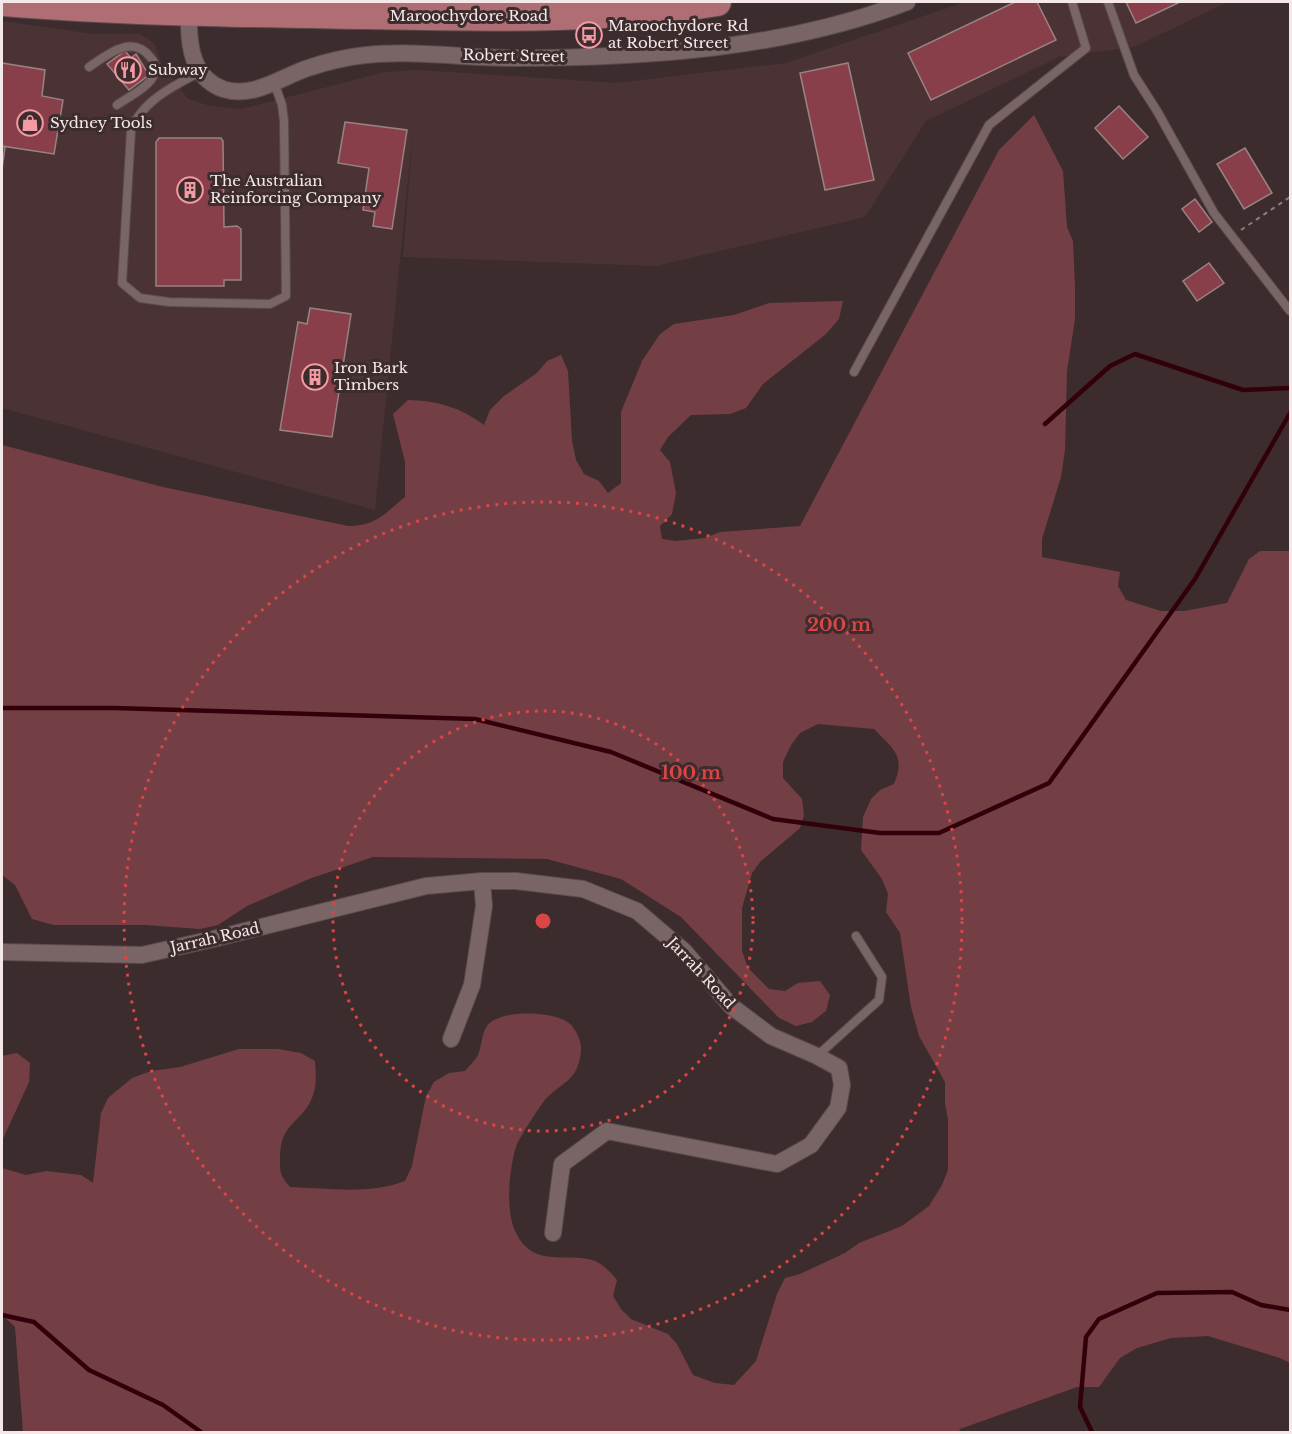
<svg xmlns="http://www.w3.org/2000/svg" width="1292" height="1434" viewBox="0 0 1292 1434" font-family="'Libre Baskerville',serif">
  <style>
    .built { fill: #4b3335 }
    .green { fill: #733f45 }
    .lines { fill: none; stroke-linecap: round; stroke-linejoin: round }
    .stream { stroke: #32000b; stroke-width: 4.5 }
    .building { fill: #893f49; stroke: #988384; stroke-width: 1.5 }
    .service-casing { stroke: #594b4c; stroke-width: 10 }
    .minor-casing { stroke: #594b4c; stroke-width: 18 }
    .trunk-casing { stroke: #594b4c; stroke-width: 30 }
    .path { stroke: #8b7d7e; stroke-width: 2; stroke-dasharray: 4.5 4.5; stroke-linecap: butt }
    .service { stroke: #796566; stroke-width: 8 }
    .minor { stroke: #796566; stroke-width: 16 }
    .trunk { stroke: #ae6e74; stroke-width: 28 }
    .ring { fill: none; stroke: #da4545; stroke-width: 3; stroke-dasharray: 3 6 }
    .labels { text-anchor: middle; stroke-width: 6; stroke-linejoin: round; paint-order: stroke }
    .street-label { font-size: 15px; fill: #f4e8e9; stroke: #3d2c2d }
    .poi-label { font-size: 15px; fill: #f4e8e9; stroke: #3d2c2d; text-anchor: start }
    .centre { fill: #da4545; stroke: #3d2c2d; stroke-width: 3 }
    .ring-label { font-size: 18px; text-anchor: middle; font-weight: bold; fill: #da4545; stroke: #3d2c2d; stroke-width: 6; stroke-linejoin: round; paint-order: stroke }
  </style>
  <rect width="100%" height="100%" fill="#3d2c2d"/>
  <polygon class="built" points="965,2 1228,2 1134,47 1059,57 926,121 865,217 656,266 403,257 413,130 375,510 2,408 2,21 93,34 140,34 154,43 161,63 188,99 210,106 241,109 385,72 419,70 616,83 786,63"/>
  <g class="green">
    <path d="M1034,115L1063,171L1067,227L1073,241L1075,286V319L1067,371L1065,450L1061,477L1042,539V557L1120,572L1118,586L1126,600L1161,611H1184L1227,603L1249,559L1260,551H1290V1363L1280,1358L1208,1336L1171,1338L1137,1348L1120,1358L1099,1387H1077L960,1429L959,1432H23L15,1327L2,1315V1168L26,1175L46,1171L81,1175L93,1183L101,1113L108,1098L132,1078L151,1071L180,1067L239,1049H278L301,1053L315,1061C316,1074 317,1085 312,1098C302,1123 280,1122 280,1158C280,1173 280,1175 290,1187C327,1188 369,1195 405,1181L412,1166L426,1096L434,1082L449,1073L465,1071C469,1066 474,1062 477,1057C482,1048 481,1034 487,1026C499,1009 554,1011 569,1023C576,1029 582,1042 581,1051C578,1083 560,1082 544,1101C538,1109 519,1138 516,1147C509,1169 505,1212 516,1233C532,1266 561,1254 588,1259C600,1261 610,1271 617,1280L613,1296L621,1309L631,1319L668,1334L677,1344L693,1375L715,1383L734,1385L756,1361L777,1294L785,1278L800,1274L845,1253L859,1243L902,1226L929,1206L942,1185L948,1170V1119L945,1104V1082L919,1036L911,1007L900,933L886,912L888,894L882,879L861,850L863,817L871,799L880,790L894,784C906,755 893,749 874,729L818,724L800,733L791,745L783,762V778L802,799L804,815L800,828L761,861L752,873L742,908V951L748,968L769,989L785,991L798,983L820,981L830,995L826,1011L812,1022L796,1026L779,1018L681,917L621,879L547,859L373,857L309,879L247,906L218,925L200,929L145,925H54L32,919L15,885L2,875V445L163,487L348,526C376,526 384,514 405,497V462L393,414L408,400C436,400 462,408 484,425L490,410L504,396L537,373L547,361L561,355L568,371L572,441L576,460L584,474L599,481L608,493L621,483V412L642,361L660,334L674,324L734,315L769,303L843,301L839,319L826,334L763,384L746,408L730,414L691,415L668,437L660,450L670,462L676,493L672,514L660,526L662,539L676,541L705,538L720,532L800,526L999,150Z"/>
    <polygon points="17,1053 30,1063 29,1082 2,1141 2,1056"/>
  </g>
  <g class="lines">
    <g class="stream">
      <polyline points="1045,424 1110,366 1135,354 1243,390 1290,388"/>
      <polyline points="2,708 114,708 475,719 611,752 773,819 880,833 939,833 1049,783 1195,579 1290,413"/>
      <polyline points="2,1315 34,1322 89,1370 163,1405 201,1432"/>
      <polyline points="1092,1432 1080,1407 1086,1337 1099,1319 1157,1293 1232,1292 1261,1305 1290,1310"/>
    </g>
  </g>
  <g class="building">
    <polygon points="1015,2 1037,2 1056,40 931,100 908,53"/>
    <polygon points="1126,2 1180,2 1136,23"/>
    <polygon points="125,51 131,58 136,54 149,75 129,90 107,64"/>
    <polygon points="2,63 45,70 42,96 63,100 54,154 2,146"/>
    <polygon points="848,63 874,180 825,190 800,73"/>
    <polygon points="1119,106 1148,137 1123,159 1095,128"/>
    <polygon points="345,122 407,130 392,229 373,226 375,212 363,210 369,168 338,163"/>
    <polygon points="159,138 221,138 223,141 224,227 237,226 241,229 241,280 224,280 224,286 156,286 156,142"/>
    <polygon points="2,146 5,147 2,169"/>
    <polygon points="1245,148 1272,193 1244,209 1217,164"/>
    <polygon points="1195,199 1212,222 1199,232 1182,209"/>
    <polygon points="1209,263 1224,283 1197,301 1183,281"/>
    <polygon points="310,308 351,314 332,437 280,430 298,322 307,324"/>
  </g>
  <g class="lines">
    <g class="service-casing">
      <g id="service">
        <polyline points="1108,2 1134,75 1157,111 1214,213 1290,311"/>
        <path d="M89,67C107,55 132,33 151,58C155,62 157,70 154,75C148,88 128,97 117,105"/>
        <path d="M200,72C175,85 140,102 131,131L122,283L140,298L169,302L270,304L286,296L284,121L282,105L274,82"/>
        <polyline points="854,372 989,125 1086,48 1072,2"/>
        <polyline points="817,1056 879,1000 882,977 856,936"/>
      </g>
    </g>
    <g class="minor-casing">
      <g id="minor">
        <path d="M189,3C188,34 187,76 223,89C253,99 281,77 308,68C326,62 347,57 366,55C415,50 465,58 515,58C645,58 784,49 907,2"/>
        <polyline points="2,952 142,955 213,939 426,886 482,881 516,881 583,889 637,911 684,951 731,1006 771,1036 817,1056 839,1068 842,1085 838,1108 811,1145 777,1164 607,1131 562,1164 553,1233"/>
        <polyline points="451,1039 472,985 484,906 482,881"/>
      </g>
    </g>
    <g class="trunk-casing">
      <path id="trunk" d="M4,2C125,12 246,13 368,15C484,17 601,21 717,2"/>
    </g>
    <polyline class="path" points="1241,230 1290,197"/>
    <use href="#service" class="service"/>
    <use href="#minor" class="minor"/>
    <use href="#trunk" class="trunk"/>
  </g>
  <g class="ring">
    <circle cx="543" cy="921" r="210"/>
    <circle cx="543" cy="921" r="419"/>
  </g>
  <defs>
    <g id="bus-ring" transform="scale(1.35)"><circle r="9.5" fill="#3d2c2d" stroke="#f49aa2" stroke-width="1.5"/><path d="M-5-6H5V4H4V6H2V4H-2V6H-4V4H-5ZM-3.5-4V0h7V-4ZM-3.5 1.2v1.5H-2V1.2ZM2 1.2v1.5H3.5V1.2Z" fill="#f49aa2"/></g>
    <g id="restaurant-ring" transform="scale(1.35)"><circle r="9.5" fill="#3d2c2d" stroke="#f49aa2" stroke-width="1.5"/><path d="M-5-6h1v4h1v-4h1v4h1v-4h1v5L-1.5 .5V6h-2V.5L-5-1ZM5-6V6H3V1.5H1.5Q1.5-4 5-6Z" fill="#f49aa2"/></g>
    <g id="shop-ring" transform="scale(1.35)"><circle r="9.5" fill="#3d2c2d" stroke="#f49aa2" stroke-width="1.5"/><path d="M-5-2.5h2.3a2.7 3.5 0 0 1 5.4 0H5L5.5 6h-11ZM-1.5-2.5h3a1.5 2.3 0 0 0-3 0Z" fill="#f49aa2"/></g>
    <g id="building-ring" transform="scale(1.35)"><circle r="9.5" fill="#3d2c2d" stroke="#f49aa2" stroke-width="1.5"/><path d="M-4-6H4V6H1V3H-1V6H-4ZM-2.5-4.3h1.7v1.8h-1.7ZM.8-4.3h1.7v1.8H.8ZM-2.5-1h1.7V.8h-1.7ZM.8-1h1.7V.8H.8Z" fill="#f49aa2"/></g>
  </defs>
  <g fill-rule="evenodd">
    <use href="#bus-ring" x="589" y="35"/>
    <use href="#restaurant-ring" x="128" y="70"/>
    <use href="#shop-ring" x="30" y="123"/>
    <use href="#building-ring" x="190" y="190"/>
    <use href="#building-ring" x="315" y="377"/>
  </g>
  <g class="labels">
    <g class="street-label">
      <text x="469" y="21">Maroochydore Road</text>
      <text transform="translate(514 56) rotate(1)" y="5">Robert Street</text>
      <text transform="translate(215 938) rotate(-13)" y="5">Jarrah Road</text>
      <text transform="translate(701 973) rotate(47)" y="5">Jarrah Road</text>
    </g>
    <g class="poi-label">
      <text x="608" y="31">Maroochydore Rd<tspan x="608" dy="17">at Robert Street</tspan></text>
      <text x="148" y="75">Subway</text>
      <text x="50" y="128">Sydney Tools</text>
      <text x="210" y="186">The Australian<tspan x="210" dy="17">Reinforcing Company</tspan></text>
      <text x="334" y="373">Iron Bark<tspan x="334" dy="17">Timbers</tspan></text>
    </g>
  </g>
  <circle cx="543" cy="921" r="9" class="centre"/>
  <g class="ring-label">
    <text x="839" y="631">200 m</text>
    <text x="691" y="779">100 m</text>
  </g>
  <rect width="1292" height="1434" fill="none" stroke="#f4e8e9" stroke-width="6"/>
</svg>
